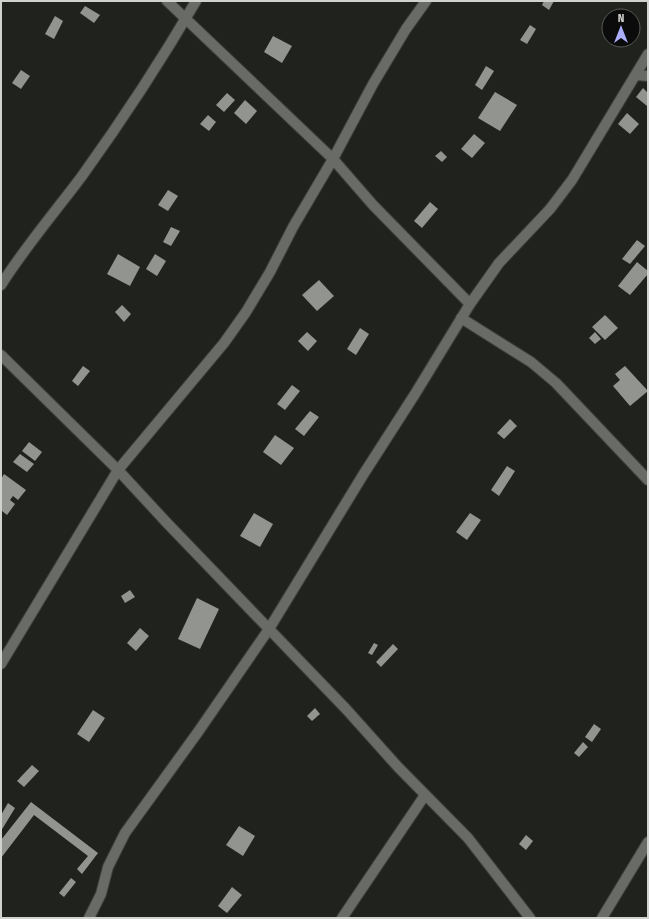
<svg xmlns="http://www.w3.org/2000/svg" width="649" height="919" viewBox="0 0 649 919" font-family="'Fira Sans Condensed',sans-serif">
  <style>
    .building { fill: #929490 }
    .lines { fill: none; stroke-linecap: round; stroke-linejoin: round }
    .minor-casing { stroke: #3d3f3c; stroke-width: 12 }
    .minor { stroke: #696b67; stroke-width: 10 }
  </style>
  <rect width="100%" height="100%" fill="#20221e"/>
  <g class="building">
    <polygon points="544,1 554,1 549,10 542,5"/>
    <polygon points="85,6 100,15 94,23 80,13"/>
    <polygon points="55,16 63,21 54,39 45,34"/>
    <polygon points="530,25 536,29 527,44 520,40"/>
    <polygon points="273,36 292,46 282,63 264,52"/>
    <polygon points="486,66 494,71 482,90 475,85"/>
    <polygon points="21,70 30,76 21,89 12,83"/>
    <polygon points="643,88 648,93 648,104 647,106 636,97"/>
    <polygon points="495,92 517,105 500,131 478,118"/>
    <polygon points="227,93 235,100 224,112 216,105"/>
    <polygon points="245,100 257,111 246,124 234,113"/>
    <polygon points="627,113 639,124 630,134 618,124"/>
    <polygon points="208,115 216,122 209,131 200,124"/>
    <polygon points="474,134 485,143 472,158 461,149"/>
    <polygon points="441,151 447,157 442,162 435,156"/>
    <polygon points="168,190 178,196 168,211 158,205"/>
    <polygon points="430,202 438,209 422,228 414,221"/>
    <polygon points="171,227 180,231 171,246 163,242"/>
    <polygon points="637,240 645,246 630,264 622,259"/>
    <polygon points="118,254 140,267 130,286 107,274"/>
    <polygon points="155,254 166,261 157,276 146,269"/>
    <polygon points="637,262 648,271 648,274 630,295 618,286"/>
    <polygon points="319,280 334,296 317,311 302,295"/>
    <polygon points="122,305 131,314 124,322 115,312"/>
    <polygon points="605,315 618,328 605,340 592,327"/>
    <polygon points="360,328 369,334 356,355 347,349"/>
    <polygon points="307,332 317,341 308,351 298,341"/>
    <polygon points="595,332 601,339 595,344 589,338"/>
    <polygon points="83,366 90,371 78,386 72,381"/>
    <polygon points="625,366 648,391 630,406 613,386 620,380 615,374"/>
    <polygon points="292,385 300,391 285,410 277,404"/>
    <polygon points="310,411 319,417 304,436 295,429"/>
    <polygon points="510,419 517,426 504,439 497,433"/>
    <polygon points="275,435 294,448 281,465 263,452"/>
    <polygon points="29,442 42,452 35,461 22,451"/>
    <polygon points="20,454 34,464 27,472 13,462"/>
    <polygon points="507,466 515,471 499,496 491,490"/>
    <polygon points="4,474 26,490 18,500 13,496 10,500 15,504 7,515 2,511 1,512 1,479"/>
    <polygon points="254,513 273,524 260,547 240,536"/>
    <polygon points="470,513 481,520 467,540 456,532"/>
    <polygon points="130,590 135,597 125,603 121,596"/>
    <polygon points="197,598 219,609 200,649 178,639"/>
    <polygon points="140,628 149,636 136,651 127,643"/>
    <polygon points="374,643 378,645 372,655 368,653"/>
    <polygon points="393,644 398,649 381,667 376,662"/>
    <polygon points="315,708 320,714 312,721 307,716"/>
    <polygon points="93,710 105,718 89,742 77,734"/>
    <polygon points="594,724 601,729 592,742 585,737"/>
    <polygon points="583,742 588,747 579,757 574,753"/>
    <polygon points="32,765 39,771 24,787 17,781"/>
    <polygon points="31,802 98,853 82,874 77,869 88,856 34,815 1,858 1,840"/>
    <polygon points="8,803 15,808 1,831 1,815"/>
    <polygon points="239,826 255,836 243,856 226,845"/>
    <polygon points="526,835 533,841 526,850 519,844"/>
    <polygon points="71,878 76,882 64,897 59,893"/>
    <polygon points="232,887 242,895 227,913 218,906"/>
  </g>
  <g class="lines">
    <g class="minor-casing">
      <g id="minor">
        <polyline points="167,1 333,159 373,205 470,304"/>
        <polyline points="636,75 648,76"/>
        <path d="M1,285C25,247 55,212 82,176C123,119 161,61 196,1"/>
        <polyline points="461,318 531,362 556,383 648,480"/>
        <polyline points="1,355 118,470 167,523 346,709 398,767 468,838 530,918"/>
        <polyline points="1,664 118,470 224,343 246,312 270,272 293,227 333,159 373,84 406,29 426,1"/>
        <polyline points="89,918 101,894 108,867 125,833 198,732 269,629 363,475 415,394 470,304 499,263 550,209 572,180 648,54"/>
        <polyline points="342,918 425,795"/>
        <polyline points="602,918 648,842"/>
      </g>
    </g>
    <use href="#minor" class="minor"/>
  </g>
  <rect width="649" height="919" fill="none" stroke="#d0d2cf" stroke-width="4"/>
  <g transform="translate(621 28)"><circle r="19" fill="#0a0b0a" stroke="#595b59"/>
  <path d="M0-3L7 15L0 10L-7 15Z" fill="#abaffb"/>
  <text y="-6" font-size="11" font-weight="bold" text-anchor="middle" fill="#d0d2cf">N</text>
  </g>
</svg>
